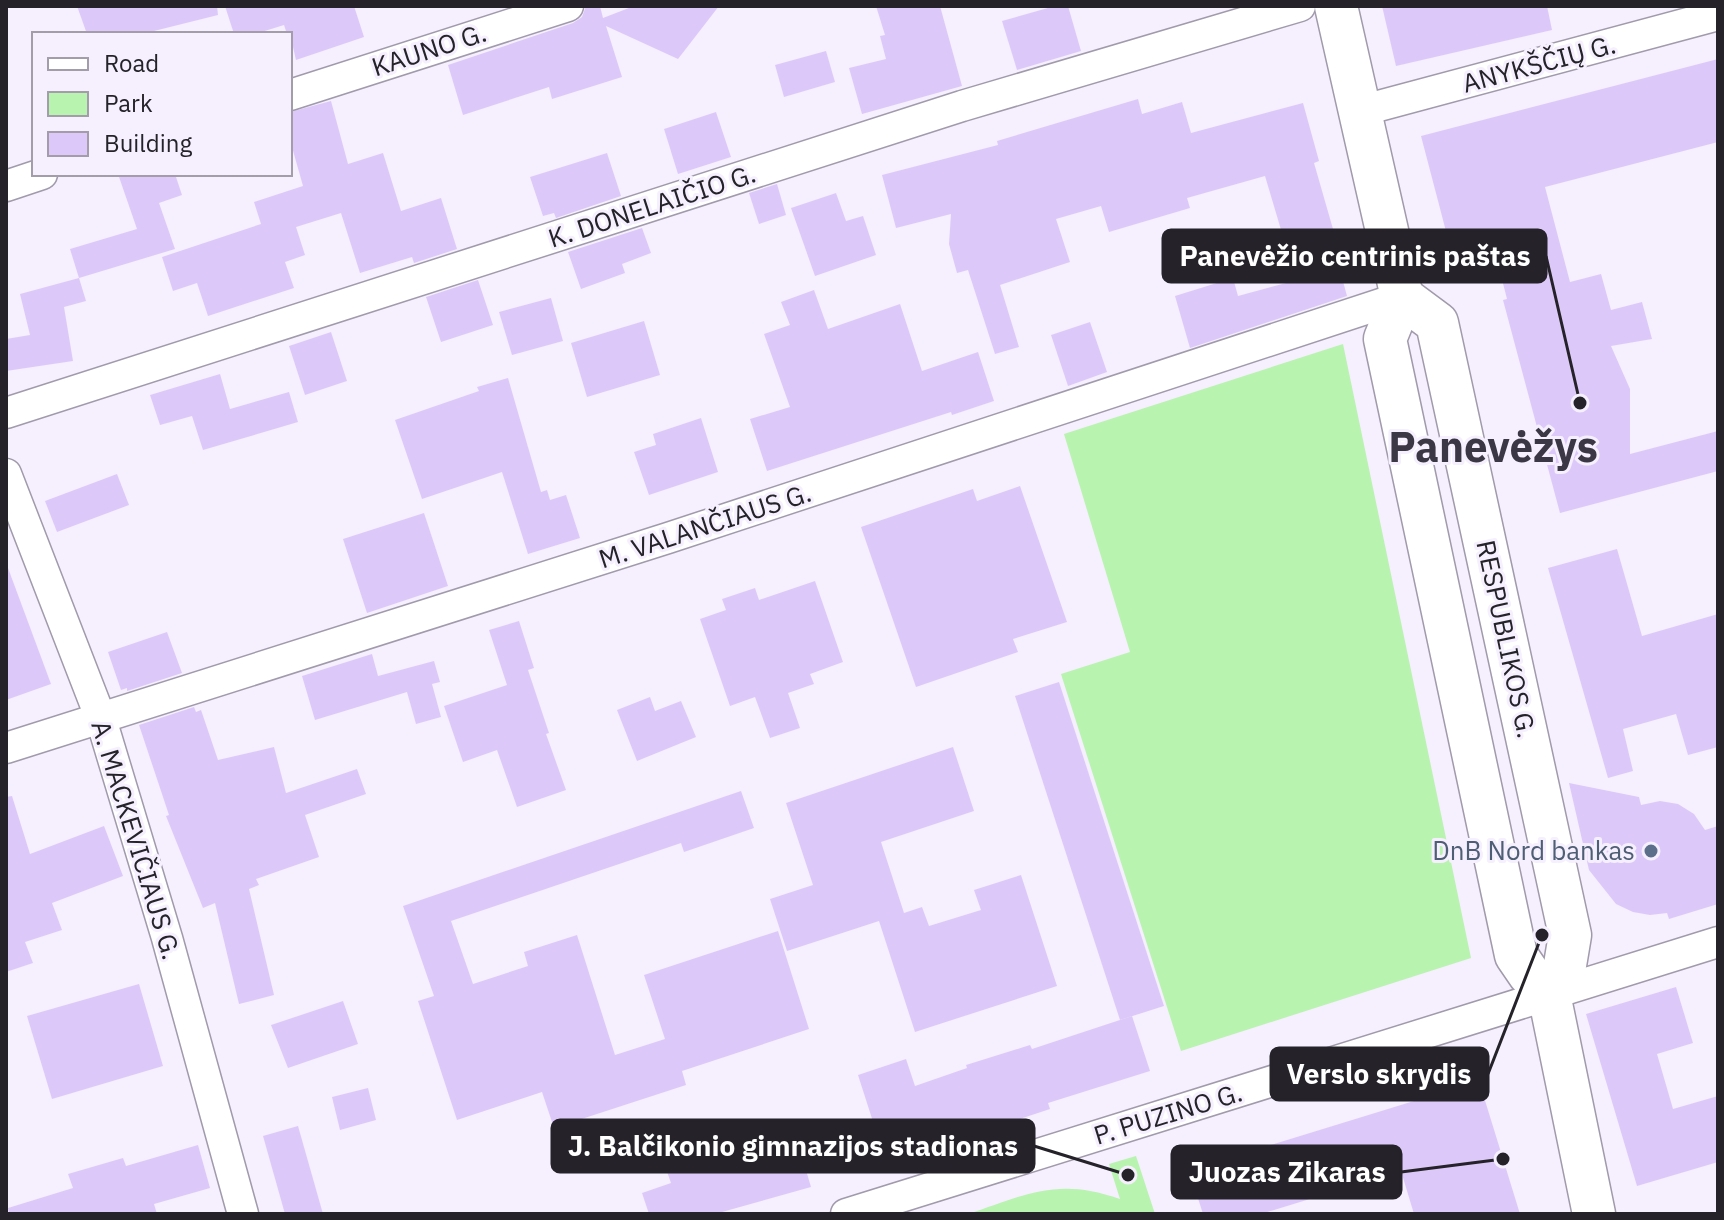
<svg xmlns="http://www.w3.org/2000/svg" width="1724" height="1220" viewBox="0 0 1724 1220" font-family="'IBM Plex Sans',sans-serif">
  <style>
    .green { fill: #b9f3b0 }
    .building { fill: #ddc9f9 }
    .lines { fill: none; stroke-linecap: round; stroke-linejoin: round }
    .street-casing { stroke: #a09aab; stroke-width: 33 }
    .secondary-casing { stroke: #a09aab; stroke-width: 45 }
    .street { stroke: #fff; stroke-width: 30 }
    .secondary { stroke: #fff; stroke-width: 42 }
    .service-dot { fill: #5c6f8a; stroke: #f5effe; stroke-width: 3 }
    .labels { text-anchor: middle; stroke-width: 6; stroke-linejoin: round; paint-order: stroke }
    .street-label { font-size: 26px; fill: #252329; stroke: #f5effe }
    .service-label { font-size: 26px; fill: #4e5e75; stroke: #f5effe; text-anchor: end }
    .town-label { font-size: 42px; font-weight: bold; fill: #3c3745; stroke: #f5effe }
    .leader { fill: none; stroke: #252329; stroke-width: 3 }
    .callout-dot { fill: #252329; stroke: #f5effe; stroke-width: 3 }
    .callout { fill: #252329; stroke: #252329; stroke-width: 3 }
    .callout-label { font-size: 28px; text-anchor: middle; font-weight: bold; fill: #fff }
  </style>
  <rect width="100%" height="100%" fill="#f5effe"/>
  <g class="green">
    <polygon points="1343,344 1471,958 1181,1051 1061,674 1130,652 1064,434"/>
    <path d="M1136,1156L1155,1214H968C1027,1194 1058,1177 1120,1199L1109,1164Z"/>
  </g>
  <g class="building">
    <polygon points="77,6 217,6 218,15 142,34 87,34"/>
    <polygon points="225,6 354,6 364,37 296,60 290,34 287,34 284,25 255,34 234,34"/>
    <polygon points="586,6 600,6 603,18 634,6 719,6 678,59 606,26 622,77 552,99 549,87 463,115 448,65 573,23 582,17"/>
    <polygon points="876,6 940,6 962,86 862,114 849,68 886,59 880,36 885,35"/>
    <polygon points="1055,6 1068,6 1081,51 1017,70 1002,21"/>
    <polygon points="1382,6 1547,6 1552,30 1396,66"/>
    <polygon points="826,51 835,82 784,97 775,65"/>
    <polygon points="1718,59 1718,142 1545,187 1570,282 1601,274 1611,310 1642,302 1652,339 1611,346 1630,389 1630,454 1718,431 1718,471 1560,513 1503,300 1507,299 1494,248 1453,258 1421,136"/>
    <polygon points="1138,99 1142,114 1182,102 1191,133 1303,103 1319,161 1314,163 1333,229 1329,230 1347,296 1190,348 1175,296 1233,278 1238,296 1286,283 1278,252 1287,250 1265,176 1187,198 1190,208 1109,232 1101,206 1056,219 1070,262 1000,285 1019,347 995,354 968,270 957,273 949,244 951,214 896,228 882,175 998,145 997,141"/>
    <polygon points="331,101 348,164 383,153 401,211 441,198 457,249 414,263 412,257 360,273 341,213 296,227 305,255 285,262 294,288 208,316 197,283 173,291 162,257 261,224 254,202 303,186 290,140 290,112"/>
    <polygon points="716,112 731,157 678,174 664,129"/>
    <polygon points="607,153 621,196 556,218 554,213 543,216 530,177"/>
    <polygon points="118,174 175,174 182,195 159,203 175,249 79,278 70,249 137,229"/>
    <polygon points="777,184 786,215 759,224 749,193"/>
    <polygon points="836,193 846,221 863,216 876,255 815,276 791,208"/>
    <polygon points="642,228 651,253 622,264 625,273 581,289 568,252"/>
    <polygon points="79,278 86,301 64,307 73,361 6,371 6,339 30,335 20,294"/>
    <polygon points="478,280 493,325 441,342 426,297"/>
    <polygon points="814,290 828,329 900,304 922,371 978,352 994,401 952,415 951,412 767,471 750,419 790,407 764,334 790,325 781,302"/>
    <polygon points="551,298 563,341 512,355 499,312"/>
    <polygon points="644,321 660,375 587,397 571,343"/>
    <polygon points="1090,322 1107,372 1068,386 1051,335"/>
    <polygon points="331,332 347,381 305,395 289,346"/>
    <polygon points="220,374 230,409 289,392 298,422 203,450 192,416 160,425 150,395"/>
    <polygon points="508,378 541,492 547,490 550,500 566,495 580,538 528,554 502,472 422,499 395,420 479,391 477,387"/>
    <polygon points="701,418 718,472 649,495 634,452 656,445 653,434"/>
    <polygon points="117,474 129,505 57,532 45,501"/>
    <polygon points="1020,486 1067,622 1013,639 1018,652 916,687 861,527 973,489 977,501"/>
    <polygon points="424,513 448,586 367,613 343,539"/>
    <polygon points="1617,549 1642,636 1718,614 1718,747 1688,755 1676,714 1623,729 1633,771 1608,778 1548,568"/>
    <polygon points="8,568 51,684 6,700 6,569"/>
    <polygon points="815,581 843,662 810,674 814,684 788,693 800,728 770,738 755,697 730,706 700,619 726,610 722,599 755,588 759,600"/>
    <polygon points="519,621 534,668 528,670 549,733 546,734 566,790 517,807 497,750 463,762 444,706 507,685 489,630"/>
    <polygon points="167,632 182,673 127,691 127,688 121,690 108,652"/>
    <polygon points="372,654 378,676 434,661 440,682 432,684 441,717 416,724 407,692 315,720 302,676"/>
    <polygon points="1059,682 1164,1006 1120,1020 1015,696"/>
    <polygon points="650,697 655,711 681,701 696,737 637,761 617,710"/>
    <polygon points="194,707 196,712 201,710 218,760 274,747 286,793 357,769 366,794 305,815 319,857 256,879 259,885 249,889 274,995 239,1004 215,903 203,908 166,816 169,815 139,725"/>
    <polygon points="953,747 974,811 881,842 904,913 922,907 929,926 981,910 974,890 1021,875 1057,986 915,1032 879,921 787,951 770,899 813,885 786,803"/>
    <polygon points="1569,783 1639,797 1641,805 1660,801 1678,804 1694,814 1705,830 1718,826 1718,904 1669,919 1667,913 1650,915 1633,912 1616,904 1589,870"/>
    <polygon points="741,791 754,828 684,852 681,843 451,921 473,984 528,966 524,952 577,935 615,1055 665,1039 644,975 778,931 809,1029 682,1071 686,1085 554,1128 542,1092 457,1120 418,1001 434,996 403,906"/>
    <polygon points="12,796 30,854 104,826 123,876 52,903 62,930 25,942 33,963 6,972 6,797"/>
    <polygon points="139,984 163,1066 52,1099 27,1016"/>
    <polygon points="1676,987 1693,1043 1657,1054 1673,1109 1718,1096 1718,1162 1637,1186 1586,1014"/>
    <polygon points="343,1001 358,1044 288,1068 271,1025"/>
    <polygon points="1132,1016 1150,1071 1048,1103 1050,1109 987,1130 985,1123 884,1156 858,1075 906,1059 915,1086 967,1068 966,1065 1030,1045 1032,1049"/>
    <polygon points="1479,1081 1520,1214 1414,1214 1401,1171 1261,1214 1203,1214 1189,1170"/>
    <polygon points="368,1088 376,1120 340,1130 332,1097"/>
    <polygon points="298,1126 323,1214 285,1214 263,1136"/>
    <polygon points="797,1140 811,1187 715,1214 649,1214 642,1193 671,1183 665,1166 733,1148 735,1158"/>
    <polygon points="198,1145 210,1188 154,1204 157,1214 9,1214 8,1208 73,1188 68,1174 123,1158 126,1166"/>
  </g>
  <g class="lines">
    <g class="street-casing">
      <g id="street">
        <polyline points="290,95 568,6"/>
        <polyline points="1360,111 1718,15"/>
        <polyline points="6,186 42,174"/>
        <polyline points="6,413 962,106 1300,6"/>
        <polyline points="6,474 101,719 167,938 243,1214"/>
        <polyline points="6,748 668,538 1402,297"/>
        <polyline points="846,1214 1718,942"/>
      </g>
    </g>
    <g class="secondary-casing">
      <g id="secondary">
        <polyline points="1336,6 1402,297 1385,339 1516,955 1529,974 1549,994 1594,1214"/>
        <polyline points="1402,297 1437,323 1570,935 1564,971 1549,994"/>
      </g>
    </g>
    <use href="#street" class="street"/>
    <use href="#secondary" class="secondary"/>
  </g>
  <circle class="service-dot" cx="1651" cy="851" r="8"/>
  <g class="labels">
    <g class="street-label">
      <text transform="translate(429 50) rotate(-18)" y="9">KAUNO G.</text>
      <text transform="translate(1539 64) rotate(-15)" y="9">ANYKŠČIŲ G.</text>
      <text transform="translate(652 206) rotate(-18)" y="9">K. DONELAIČIO G.</text>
      <text transform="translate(705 526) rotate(-18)" y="9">M. VALANČIAUS G.</text>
      <text transform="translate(1506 639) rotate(78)" y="9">RESPUBLIKOS G.</text>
      <text transform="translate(136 840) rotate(73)" y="9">A. MACKEVIČIAUS G.</text>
      <text transform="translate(1168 1114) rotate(-17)" y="9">P. PUZINO G.</text>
    </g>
    <g class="service-label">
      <text x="1635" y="860">DnB Nord bankas</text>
    </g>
    <g class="town-label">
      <text x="1493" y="462">Panevėžys</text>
    </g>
  </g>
  <path class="leader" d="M1580 403L1546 256M1542 935L1488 1074M1128 1175L1034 1146M1503 1159L1401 1172"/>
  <g class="callout-dot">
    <circle cx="1580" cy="403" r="8"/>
    <circle cx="1542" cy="935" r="8"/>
    <circle cx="1128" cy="1175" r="8"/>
    <circle cx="1503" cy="1159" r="8"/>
  </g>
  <g class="callout">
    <rect x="1163" y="230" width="383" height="52" rx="8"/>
    <rect x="1271" y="1048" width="217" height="52" rx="8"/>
    <rect x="552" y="1120" width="482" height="52" rx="8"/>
    <rect x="1172" y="1146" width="229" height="52" rx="8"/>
  </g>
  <g class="callout-label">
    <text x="1355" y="266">Panevėžio centrinis paštas</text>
    <text x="1379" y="1084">Verslo skrydis</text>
    <text x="793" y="1156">J. Balčikonio gimnazijos stadionas</text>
    <text x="1287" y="1182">Juozas Zikaras</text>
  </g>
  <rect width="1724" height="1220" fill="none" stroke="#252329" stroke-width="16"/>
  <rect x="32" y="32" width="260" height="144" fill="#f5effe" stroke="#a29da9" stroke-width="2"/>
  <rect x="48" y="58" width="40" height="12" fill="#ffffff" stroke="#a29da9" stroke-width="2"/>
  <text x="104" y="72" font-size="24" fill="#252329">Road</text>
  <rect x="48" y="92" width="40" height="24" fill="#b9f3b0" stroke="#a29da9" stroke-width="2"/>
  <text x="104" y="112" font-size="24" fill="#252329">Park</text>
  <rect x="48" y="132" width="40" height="24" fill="#ddc9f9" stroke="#a29da9" stroke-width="2"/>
  <text x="104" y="152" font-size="24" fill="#252329">Building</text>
</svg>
